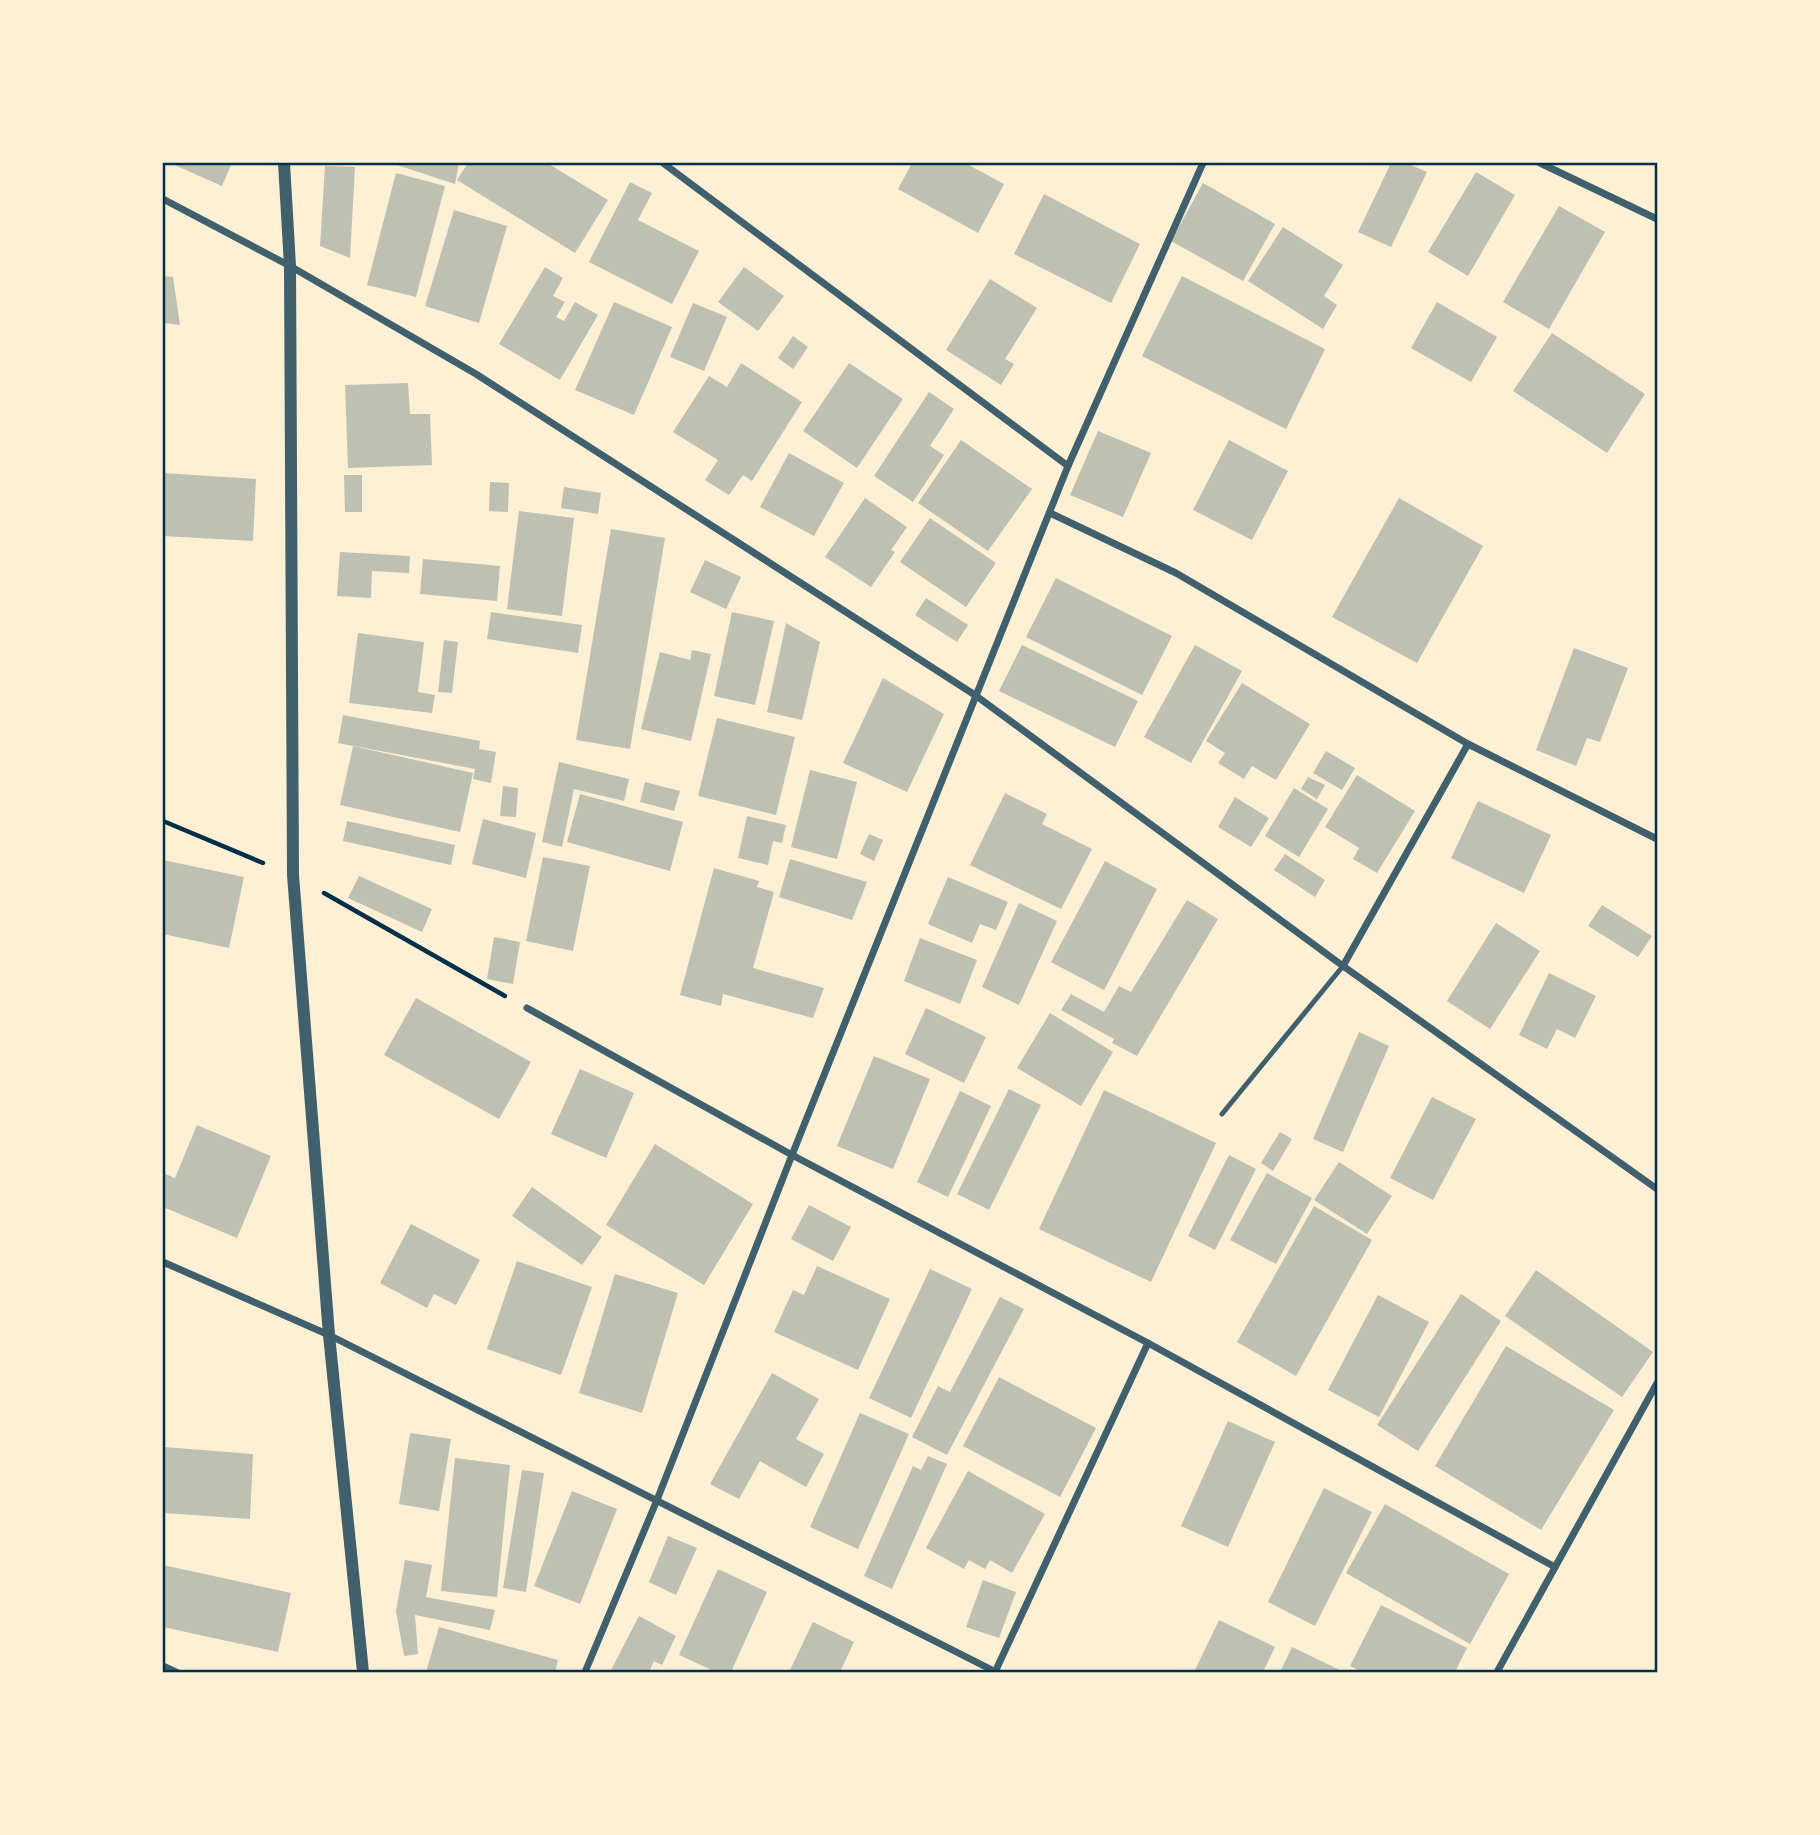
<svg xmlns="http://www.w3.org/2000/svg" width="1820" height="1835" viewBox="0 0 1820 1835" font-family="'DM Sans',sans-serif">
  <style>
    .building { fill: #bec0b2 }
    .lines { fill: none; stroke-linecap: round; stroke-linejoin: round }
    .path { stroke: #003049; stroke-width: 4.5 }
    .service { stroke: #3f606c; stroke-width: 5 }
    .minor { stroke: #3f606c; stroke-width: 7 }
    .tertiary { stroke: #3f606c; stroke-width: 12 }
    .neatline { fill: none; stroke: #003049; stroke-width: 2.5 }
  </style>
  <rect width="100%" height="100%" fill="#fdf0d5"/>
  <g class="building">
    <polygon points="170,163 232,163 222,186"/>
    <polygon points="391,163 459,163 455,184"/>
    <polygon points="468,163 547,163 608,200 575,253 457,180"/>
    <polygon points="912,163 965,163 1004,184 978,233 898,189"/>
    <polygon points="1391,163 1406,163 1427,172 1391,247 1358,232"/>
    <polygon points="325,166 355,167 350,258 320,246"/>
    <polygon points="1476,172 1515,195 1468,276 1428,252"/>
    <polygon points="396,173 445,186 416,297 367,285"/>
    <polygon points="630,182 652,193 638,220 699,251 672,304 589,262"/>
    <polygon points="1203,183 1275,224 1243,281 1171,241"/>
    <polygon points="1044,194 1140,244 1111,303 1014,254"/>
    <polygon points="1559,206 1605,232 1549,329 1503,302"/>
    <polygon points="454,210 507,226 479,323 425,306"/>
    <polygon points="1283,227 1343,265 1324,296 1337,305 1323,329 1248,281"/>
    <polygon points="545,267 563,278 553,296 565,302 556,317 564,321 575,302 598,315 560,380 499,344"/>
    <polygon points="744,267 784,296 758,331 718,302"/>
    <polygon points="163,276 173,277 180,325 163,323"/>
    <polygon points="1182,276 1325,349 1286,429 1142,356"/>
    <polygon points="990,279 1037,308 1005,359 1014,364 1001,385 946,350"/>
    <polygon points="614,302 672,327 634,415 575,390"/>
    <polygon points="1437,302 1497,337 1471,382 1411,348"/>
    <polygon points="693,303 727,317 704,371 670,357"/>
    <polygon points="1552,333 1645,394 1607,453 1513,391"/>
    <polygon points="793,336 808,347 793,369 778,358"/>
    <polygon points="741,363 802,402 752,481 743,475 729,495 705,480 718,460 673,432 709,376 727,387"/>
    <polygon points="849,363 903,399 857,468 803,431"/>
    <polygon points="408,383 410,414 430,414 432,465 348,468 345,385"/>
    <polygon points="929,392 954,409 930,446 944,455 913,502 874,476"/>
    <polygon points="1098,431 1151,453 1123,517 1070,495"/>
    <polygon points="961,440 1032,489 988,551 918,503"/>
    <polygon points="1229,440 1288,471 1252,540 1193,510"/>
    <polygon points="789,453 844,483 814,536 760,507"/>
    <polygon points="163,473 256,479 253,541 163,536"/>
    <polygon points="344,475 362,475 362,512 345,512"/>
    <polygon points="490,482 509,483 508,512 489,511"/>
    <polygon points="564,487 601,493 598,514 561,508"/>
    <polygon points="865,498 907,527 891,550 895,552 871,587 825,557"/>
    <polygon points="1399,498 1483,546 1417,663 1332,617"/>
    <polygon points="519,511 574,518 562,616 507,609"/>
    <polygon points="930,518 996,563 966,607 900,562"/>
    <polygon points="611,529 665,538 630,749 576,740"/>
    <polygon points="340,552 410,556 409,573 372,571 371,598 337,596"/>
    <polygon points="423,559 500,566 497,601 420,594"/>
    <polygon points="705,560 741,577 726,609 690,592"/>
    <polygon points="1056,578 1172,636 1142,695 1026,637"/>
    <polygon points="926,598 968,625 957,642 915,615"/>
    <polygon points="491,612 582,625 578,653 487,639"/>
    <polygon points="732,612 774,621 755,705 714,696"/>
    <polygon points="786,623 820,642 802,720 767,712"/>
    <polygon points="358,633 424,642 418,692 435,695 432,713 349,703"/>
    <polygon points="444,640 458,642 452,693 438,692"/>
    <polygon points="1022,645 1138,701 1115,747 999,691"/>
    <polygon points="1195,645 1242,671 1191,763 1144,737"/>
    <polygon points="1574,648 1628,668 1600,742 1587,738 1576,766 1536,750"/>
    <polygon points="692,650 711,654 691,741 641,729 660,652 690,660"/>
    <polygon points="883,678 944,714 907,792 843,763"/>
    <polygon points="1242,683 1310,724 1276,780 1252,766 1244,779 1218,763 1225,753 1206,741"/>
    <polygon points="343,715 480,741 479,749 496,752 491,783 473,779 475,769 338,743"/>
    <polygon points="717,718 795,737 776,815 698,796"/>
    <polygon points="353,746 473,773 460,832 340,805"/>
    <polygon points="1326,751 1355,768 1342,790 1313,773"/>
    <polygon points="559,762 629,779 624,801 574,789 562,847 542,842"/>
    <polygon points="810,770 857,782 837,859 791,847"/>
    <polygon points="1357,775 1415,811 1377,873 1353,859 1359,848 1325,827"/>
    <polygon points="1308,777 1325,785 1317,799 1301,789"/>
    <polygon points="645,782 680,791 674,811 640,802"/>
    <polygon points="503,786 518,788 516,817 500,816"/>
    <polygon points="1294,788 1328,809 1299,857 1265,836"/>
    <polygon points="1005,793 1047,814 1042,824 1092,849 1061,909 970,865"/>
    <polygon points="580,794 683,822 670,871 567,842"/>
    <polygon points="1235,797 1269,818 1251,847 1218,827"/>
    <polygon points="1478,801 1551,835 1524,893 1451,858"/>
    <polygon points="747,816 786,825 782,843 773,841 768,865 738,858"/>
    <polygon points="483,819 536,833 526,878 472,864"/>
    <polygon points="347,821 455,845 451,865 343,841"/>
    <polygon points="869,834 883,840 874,861 860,854"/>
    <polygon points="1285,854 1325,880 1315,897 1274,870"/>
    <polygon points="543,857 590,866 573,951 526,941"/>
    <polygon points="790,859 867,882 852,920 779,897"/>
    <polygon points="163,860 244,877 229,948 163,934"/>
    <polygon points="1105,861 1157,889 1104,990 1051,962"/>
    <polygon points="714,868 759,881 757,887 774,892 753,968 824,988 813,1018 723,994 721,1006 680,995"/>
    <polygon points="359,876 432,909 422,932 348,898"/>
    <polygon points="948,877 1008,902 996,930 980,924 972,943 928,924"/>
    <polygon points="1187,900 1218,919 1137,1056 1112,1043 1114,1039 1061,1010 1071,994 1104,1012 1119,986 1131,992"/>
    <polygon points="1019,903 1057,921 1019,1005 982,987"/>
    <polygon points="1602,905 1652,936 1638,957 1588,926"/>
    <polygon points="1496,923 1540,951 1490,1029 1447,1001"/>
    <polygon points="494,937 520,942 513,984 487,979"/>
    <polygon points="920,938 977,960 960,1004 904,981"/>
    <polygon points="1549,973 1596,996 1575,1038 1557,1029 1547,1049 1519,1035"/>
    <polygon points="416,998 531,1062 499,1119 384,1055"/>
    <polygon points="926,1008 986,1037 964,1083 905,1054"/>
    <polygon points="1050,1013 1113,1052 1081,1106 1017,1068"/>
    <polygon points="1359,1032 1389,1046 1343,1152 1313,1139"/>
    <polygon points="874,1056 930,1079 893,1169 837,1146"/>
    <polygon points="580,1069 634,1093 606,1158 551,1134"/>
    <polygon points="1009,1089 1041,1105 989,1210 957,1194"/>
    <polygon points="1104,1090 1216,1143 1151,1282 1039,1229"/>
    <polygon points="960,1091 991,1106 948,1197 917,1182"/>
    <polygon points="1432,1097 1476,1119 1433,1200 1390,1178"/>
    <polygon points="197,1125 271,1156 237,1238 163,1207 163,1173 175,1178"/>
    <polygon points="1280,1132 1292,1139 1273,1171 1261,1163"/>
    <polygon points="655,1144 753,1204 704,1285 606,1225"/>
    <polygon points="1229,1155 1256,1169 1215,1250 1188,1236"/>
    <polygon points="1339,1162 1392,1196 1367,1234 1314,1200"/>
    <polygon points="1267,1173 1312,1198 1276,1264 1230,1240"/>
    <polygon points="532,1187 602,1237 582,1265 512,1216"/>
    <polygon points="809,1205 851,1227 833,1261 791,1239"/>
    <polygon points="1314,1206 1372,1240 1296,1376 1237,1342"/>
    <polygon points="411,1224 480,1260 456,1305 434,1294 427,1308 380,1283"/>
    <polygon points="517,1261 592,1287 561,1375 487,1349"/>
    <polygon points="817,1266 890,1299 858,1370 774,1332 793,1290 804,1295"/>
    <polygon points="930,1269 972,1289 911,1418 869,1398"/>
    <polygon points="1536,1270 1653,1352 1622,1397 1505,1316"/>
    <polygon points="615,1274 678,1293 642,1413 579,1393"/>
    <polygon points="1461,1294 1501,1321 1418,1451 1377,1425"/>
    <polygon points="1378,1295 1429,1322 1379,1417 1328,1390"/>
    <polygon points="1000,1297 1024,1309 947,1455 912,1437 938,1386 950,1392"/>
    <polygon points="1506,1346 1614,1410 1541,1530 1435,1466"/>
    <polygon points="772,1373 819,1399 796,1439 824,1454 806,1487 760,1461 739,1499 710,1484"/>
    <polygon points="999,1377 1096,1428 1060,1497 963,1446"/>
    <polygon points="860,1413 909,1434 858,1549 810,1527"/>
    <polygon points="1228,1421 1275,1442 1228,1547 1181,1526"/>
    <polygon points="410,1433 451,1439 439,1511 399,1504"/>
    <polygon points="165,1447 253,1454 250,1519 163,1513"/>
    <polygon points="928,1456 947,1464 892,1589 864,1576 913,1466 921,1470"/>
    <polygon points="455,1458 510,1465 497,1597 441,1591"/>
    <polygon points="522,1470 544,1473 526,1592 503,1588"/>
    <polygon points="968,1471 1045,1514 1012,1573 990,1560 985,1569 969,1560 964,1569 926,1548"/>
    <polygon points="1324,1488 1372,1512 1315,1626 1268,1602"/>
    <polygon points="572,1491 617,1509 580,1604 534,1586"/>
    <polygon points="1385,1504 1509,1574 1470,1644 1346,1573"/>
    <polygon points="668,1536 697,1548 676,1595 649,1582"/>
    <polygon points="405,1560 432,1565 426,1597 495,1610 490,1630 415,1615 418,1654 404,1656 396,1611"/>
    <polygon points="163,1565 291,1593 278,1652 163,1627"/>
    <polygon points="718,1569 767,1592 731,1672 716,1672 679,1655"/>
    <polygon points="983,1580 1016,1592 999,1638 966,1627"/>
    <polygon points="1381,1605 1467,1648 1455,1672 1362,1672 1350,1666"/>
    <polygon points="639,1616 676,1636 662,1665 654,1661 649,1672 610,1672"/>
    <polygon points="1219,1620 1275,1647 1263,1672 1194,1672"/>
    <polygon points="813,1622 854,1642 840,1672 789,1672"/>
    <polygon points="439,1627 558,1660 555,1672 426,1672"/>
    <polygon points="1292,1647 1344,1672 1280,1672"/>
  </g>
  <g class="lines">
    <g class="path">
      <polyline points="163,821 263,863"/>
      <polyline points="324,893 505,996"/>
    </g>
    <polyline class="service" points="1222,1114 1343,966"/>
    <g class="minor">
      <polyline points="663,163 1068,466"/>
      <polyline points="1540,163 1657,219"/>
      <polyline points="163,199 290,266 476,374 975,695 1343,966 1657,1189"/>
      <polyline points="1050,513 1176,573 1468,744 1657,839"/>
      <polyline points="1343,966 1468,744"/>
      <polyline points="527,1008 792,1155 1148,1343 1555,1567"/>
      <polyline points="163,1262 329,1335 996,1672"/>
      <polyline points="163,1666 176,1672"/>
      <polyline points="585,1672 657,1500 792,1155 1068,466 1203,163"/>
      <polyline points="995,1672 1148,1343"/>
      <polyline points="1497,1672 1657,1383"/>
    </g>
    <polyline class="tertiary" points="284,163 290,266 293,875 329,1335 363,1672"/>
  </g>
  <rect width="1820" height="1835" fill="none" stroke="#fdf0d5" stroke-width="329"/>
  <rect x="164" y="164" width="1492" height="1507" class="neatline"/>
</svg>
